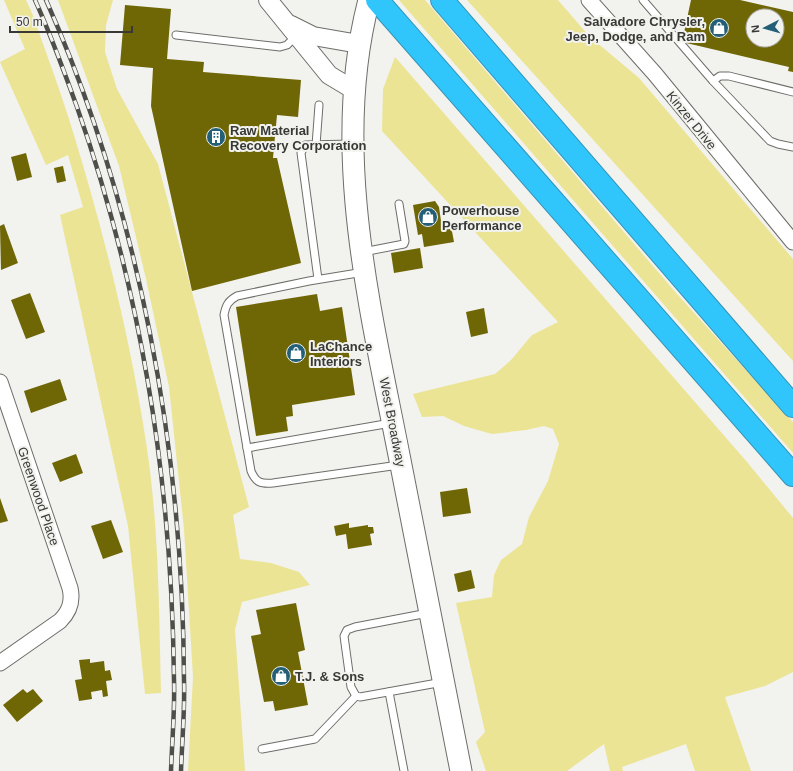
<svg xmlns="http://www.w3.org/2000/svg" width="793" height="771" viewBox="0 0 793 771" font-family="Arial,sans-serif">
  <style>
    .green { fill: #ece495 }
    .building { fill: #6f6605; fill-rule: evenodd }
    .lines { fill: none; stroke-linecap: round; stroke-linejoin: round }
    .service-casing { stroke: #6e6d69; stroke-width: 9 }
    .minor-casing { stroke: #6e6d69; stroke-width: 17 }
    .tertiary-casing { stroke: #6e6d69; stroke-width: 20 }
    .secondary-casing { stroke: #6e6d69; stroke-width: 23 }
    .motorway-casing { stroke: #3394b7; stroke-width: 24 }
    .service { stroke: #fff; stroke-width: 7 }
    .minor { stroke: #fff; stroke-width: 15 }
    .tertiary { stroke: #fff; stroke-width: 18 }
    .secondary { stroke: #fff; stroke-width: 21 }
    .motorway { stroke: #30c6fc; stroke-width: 22 }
    .rail-casing { stroke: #4e4e4b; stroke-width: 4.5 }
    .rail { stroke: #f2f2ee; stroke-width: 3; stroke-dasharray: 9; stroke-linecap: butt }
    .labels { text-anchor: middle; stroke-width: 4; stroke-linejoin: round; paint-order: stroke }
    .poi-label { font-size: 13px; font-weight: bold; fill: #383836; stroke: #f2f2ee; text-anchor: start }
    .street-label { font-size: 13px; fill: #383836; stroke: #f2f2ee }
  </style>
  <rect width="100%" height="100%" fill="#f2f2ee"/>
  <g class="green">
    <path d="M4,0H26L32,13C46,53 61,92 73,132C104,233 130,337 146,442C159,525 159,609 161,693L145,694L128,526L60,215L83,207L68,155L46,165L0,62L25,49Z"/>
    <polygon points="58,0 113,0 106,25 105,52 117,89 158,164 249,507 233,515 240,559 271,563 299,572 310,585 242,602 235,630 245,771 188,771 193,677 184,529 169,387 146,279 119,166"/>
    <polygon points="399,0 425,0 677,294 793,422 793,453"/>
    <polygon points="467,0 558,0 589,36 639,78 793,259 793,361"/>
    <polygon points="395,57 747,462 793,518 793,672 765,686 725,697 751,771 695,771 686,744 622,767 623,771 610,771 604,744 567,771 486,771 476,742 485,732 456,603 492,597 494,575 501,560 522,544 529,517 548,481 559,444 553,429 544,426 526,430 492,434 464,426 443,416 422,417 413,394 495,374 511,360 532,335 558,322 382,131 383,89"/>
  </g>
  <g class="building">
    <path d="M691,0H740L793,12V72L788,71L789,67L682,42ZM753,16H777V40H753Z"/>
    <polygon points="125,5 171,9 167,59 204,62 203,72 301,80 298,117 277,115 273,158 277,158 301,263 192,291 151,106 153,68 120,65"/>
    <polygon points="26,153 32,177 17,181 11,157"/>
    <polygon points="63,166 66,181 57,183 54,168"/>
    <polygon points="435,201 439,207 442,228 451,226 454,242 424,247 422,234 418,235 413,205"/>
    <polygon points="4,224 18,263 1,270 0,226"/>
    <polygon points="420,248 423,268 394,273 391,253"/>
    <polygon points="30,293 45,332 26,339 11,300"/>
    <polygon points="317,294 320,311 342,307 355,395 292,405 293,416 286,417 288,431 256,436 236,307"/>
    <polygon points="484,308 488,333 471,337 466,312"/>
    <polygon points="60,379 67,400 31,413 24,391"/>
    <polygon points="76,454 83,473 60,482 52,463"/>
    <polygon points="467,488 471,513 443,517 440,492"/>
    <polygon points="0,498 8,521 0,523"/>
    <polygon points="111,520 123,552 103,559 91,526"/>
    <polygon points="349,523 349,528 368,525 368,527 373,527 374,533 370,534 372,545 348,549 346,534 336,536 334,526"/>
    <polygon points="471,570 475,588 458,592 454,574"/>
    <polygon points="296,603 305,650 298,652 308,705 275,711 273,701 264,702 251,636 261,634 256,610"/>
    <polygon points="90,659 90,663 104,661 105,671 110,670 112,680 106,681 108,696 103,697 102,690 91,692 92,699 79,701 75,680 82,679 79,660"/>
    <polygon points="23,689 27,693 33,689 43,701 17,722 3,705"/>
  </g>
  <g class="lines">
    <g class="service-casing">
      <g id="service">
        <polyline points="643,0 713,81 770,141 778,144 793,147"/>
        <polyline points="176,35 280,47 287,45 296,36"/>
        <polyline points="713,81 720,76 729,76 793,92"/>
        <polyline points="316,145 319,105"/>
        <polyline points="363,252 404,244 405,241 399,204"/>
        <path d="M364,272L309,281L237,296C228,301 226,305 224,315L251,471C256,483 261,484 273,483L399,465"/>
        <polyline points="318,279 301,153 305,145 352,144"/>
        <polyline points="247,448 391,423"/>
        <polyline points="428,613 355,627 347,630 344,636 351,687 356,696 360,697 443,682"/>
        <polyline points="389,692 404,771"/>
        <polyline points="262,749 315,739 356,696"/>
      </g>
    </g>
    <g class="minor-casing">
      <g id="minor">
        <polyline points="589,0 655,74 793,242"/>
        <path d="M0,382L70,588C73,601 70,611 60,621L0,663"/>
      </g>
    </g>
    <g class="tertiary-casing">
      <g id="tertiary">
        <polyline points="268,0 329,75 354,90"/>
        <polyline points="291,25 313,36 359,44"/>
      </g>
    </g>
    <g class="secondary-casing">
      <path id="secondary" d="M369,0C330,149 370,307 399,455C420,560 440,666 461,771"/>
    </g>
    <g class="motorway-casing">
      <g id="motorway">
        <polyline points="377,0 793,475"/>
        <polyline points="442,0 793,406"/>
      </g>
    </g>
    <use href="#service" class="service"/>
    <use href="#minor" class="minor"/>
    <use href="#tertiary" class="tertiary"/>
    <use href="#secondary" class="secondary"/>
    <use href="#motorway" class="motorway"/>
    <g class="rail-casing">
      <g id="rail">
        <path d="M35,0C51,35 64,71 77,107C142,292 172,484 174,680C175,710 172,741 171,771"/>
        <path d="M46,0C140,211 183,450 184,680C185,710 182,741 181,771"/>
      </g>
    </g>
    <use href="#rail" class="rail"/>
  </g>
  <defs>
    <g id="shop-disc" transform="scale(1)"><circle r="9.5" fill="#235f77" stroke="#f2f2ee"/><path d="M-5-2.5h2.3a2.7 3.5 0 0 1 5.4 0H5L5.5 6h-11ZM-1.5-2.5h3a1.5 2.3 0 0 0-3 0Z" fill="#fff"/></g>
    <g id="building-disc" transform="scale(1)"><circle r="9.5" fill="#235f77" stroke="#f2f2ee"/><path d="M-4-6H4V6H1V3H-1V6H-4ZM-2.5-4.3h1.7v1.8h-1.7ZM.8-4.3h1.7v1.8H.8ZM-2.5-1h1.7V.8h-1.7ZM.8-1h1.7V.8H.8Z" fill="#fff"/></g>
  </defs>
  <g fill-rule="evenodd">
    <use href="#shop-disc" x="719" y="28"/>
    <use href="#building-disc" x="216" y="137"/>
    <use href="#shop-disc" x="428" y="217"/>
    <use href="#shop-disc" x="296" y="353"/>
    <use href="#shop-disc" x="281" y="676"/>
  </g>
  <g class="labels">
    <g class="poi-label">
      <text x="705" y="26" text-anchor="end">Salvadore Chrysler,<tspan x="705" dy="15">Jeep, Dodge, and Ram</tspan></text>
      <text x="230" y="135">Raw Material<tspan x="230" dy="15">Recovery Corporation</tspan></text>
      <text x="442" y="215">Powerhouse<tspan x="442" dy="15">Performance</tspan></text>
      <text x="310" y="351">LaChance<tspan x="310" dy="15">Interiors</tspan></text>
      <text x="295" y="681">T.J. &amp; Sons</text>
    </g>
    <g class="street-label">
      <text transform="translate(692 120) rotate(51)" y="5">Kinzer Drive</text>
      <text transform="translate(393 422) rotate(79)" y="5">West Broadway</text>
      <text transform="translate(39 496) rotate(71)" y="5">Greenwood Place</text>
    </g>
  </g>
  <g transform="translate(765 28) rotate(264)"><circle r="19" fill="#f2f2ee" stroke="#a8a8a4"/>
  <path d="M0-3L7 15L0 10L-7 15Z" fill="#235f77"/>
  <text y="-6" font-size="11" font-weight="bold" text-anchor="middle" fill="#383836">N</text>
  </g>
  <path d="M10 26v6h122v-6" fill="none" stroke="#383836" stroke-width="2"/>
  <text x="16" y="26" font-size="12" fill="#383836" stroke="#f2f2ee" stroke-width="3" paint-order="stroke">50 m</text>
</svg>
